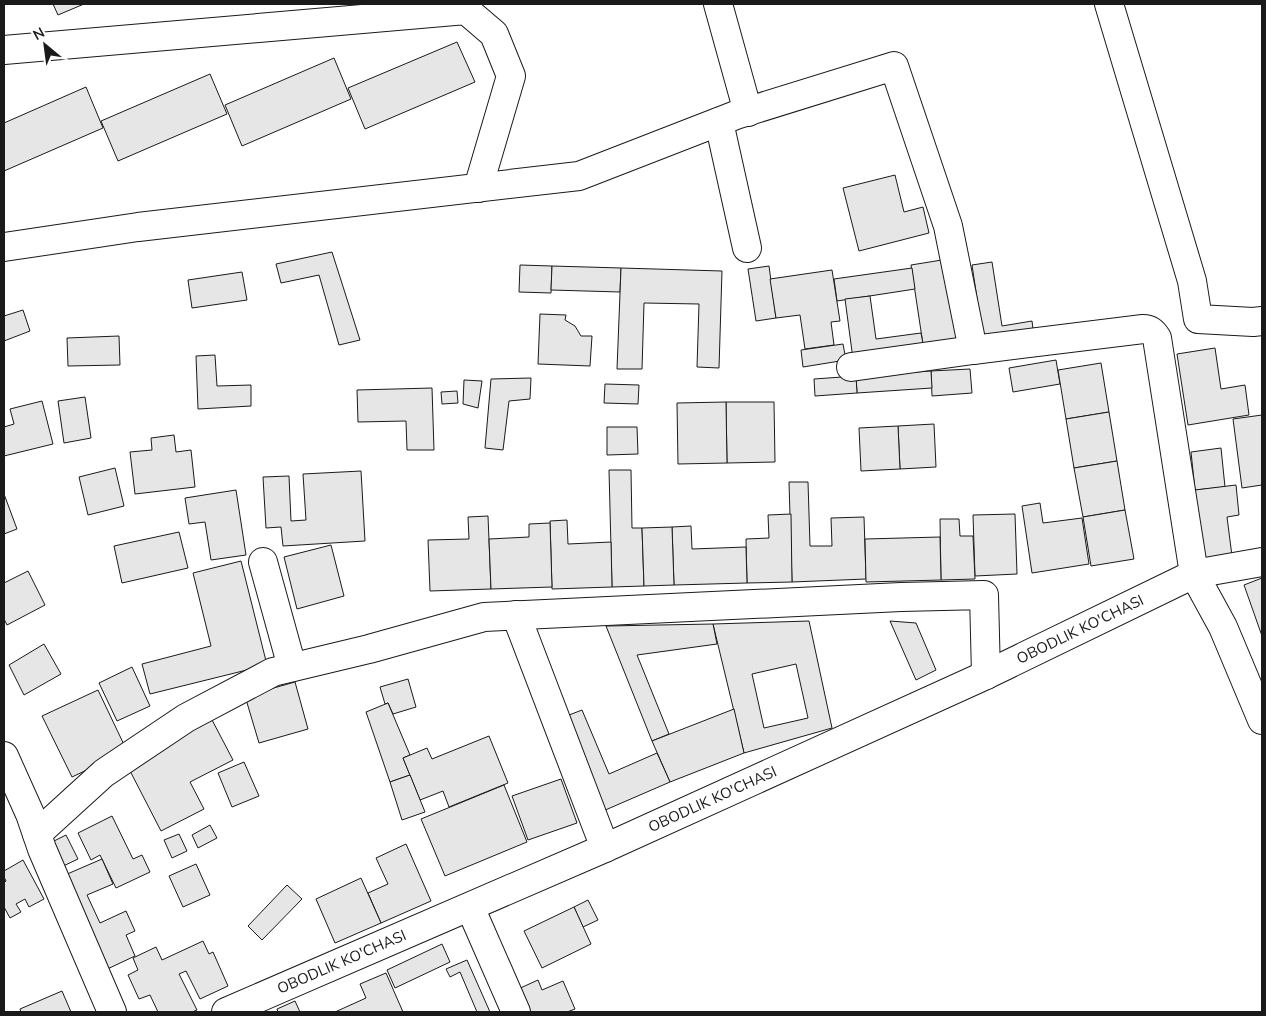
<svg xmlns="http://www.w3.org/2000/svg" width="1266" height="1016" viewBox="0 0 1266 1016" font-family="'Nunito Sans',sans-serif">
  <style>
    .building { fill: #e6e6e6; stroke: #1a1a1a; fill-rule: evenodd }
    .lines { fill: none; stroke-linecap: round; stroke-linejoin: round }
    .minor-casing { stroke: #1a1a1a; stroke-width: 30 }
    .minor { stroke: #fff; stroke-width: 28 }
    .labels { text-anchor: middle; stroke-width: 4; stroke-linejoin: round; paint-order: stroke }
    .street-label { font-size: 15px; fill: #1a1a1a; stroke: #fff }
  </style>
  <rect width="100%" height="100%" fill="#fff"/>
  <g class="building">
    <polygon points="53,4 84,4 58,15"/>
    <polygon points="457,42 475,82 365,129 348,88"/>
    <polygon points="334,58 351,99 242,146 225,105"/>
    <polygon points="210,74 227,114 118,161 101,121"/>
    <polygon points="86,87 103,128 4,171 4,123"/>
    <polygon points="895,175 904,212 923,207 929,233 859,251 843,188"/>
    <polygon points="332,252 360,340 339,345 319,275 281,283 276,264"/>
    <polygon points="948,259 960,346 924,351 911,265"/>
    <polygon points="992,262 1002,326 1032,321 1034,337 984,345 972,265"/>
    <polygon points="520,265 552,266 551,293 519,292"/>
    <polygon points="552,266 621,268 620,292 551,290"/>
    <polygon points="769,266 776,318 756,321 748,269"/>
    <polygon points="621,268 722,271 719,368 697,367 699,304 644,303 642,369 617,369"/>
    <polygon points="912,268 915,289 837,301 834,279"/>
    <polygon points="832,270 840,321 831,322 834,345 805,349 800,315 776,318 770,279"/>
    <polygon points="242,272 247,300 192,308 188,280"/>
    <polygon points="870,296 876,339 921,333 924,349 853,359 845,299"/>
    <polygon points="23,310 30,331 4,341 4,316"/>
    <polygon points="540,314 566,315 565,320 575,326 581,336 592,336 590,366 538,364"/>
    <polygon points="119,336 120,365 68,366 67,338"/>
    <polygon points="843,344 846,360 803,367 801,350"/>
    <polygon points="1215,348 1221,389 1245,385 1249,415 1188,425 1177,354"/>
    <polygon points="215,355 217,386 251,385 251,406 198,409 196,356"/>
    <polygon points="1056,360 1060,384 1013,392 1009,368"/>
    <polygon points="1101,363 1109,412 1066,419 1058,370"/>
    <polygon points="970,369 972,393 932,396 931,371"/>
    <polygon points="931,371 932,388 857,393 856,376"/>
    <polygon points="856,376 857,393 815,396 814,379"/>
    <polygon points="531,378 530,399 509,401 503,450 485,448 491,379"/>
    <polygon points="464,380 482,381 478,408 463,404"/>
    <polygon points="605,384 639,385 638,404 604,403"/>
    <polygon points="432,388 434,450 407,450 406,421 358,422 357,390"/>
    <polygon points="457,391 458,403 442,404 441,392"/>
    <polygon points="85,397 91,438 64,443 58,401"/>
    <polygon points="42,401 53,444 4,456 4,427 14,424 10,409"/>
    <polygon points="726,402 774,402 775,462 727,463"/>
    <polygon points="726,402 727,463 678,464 677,403"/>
    <polygon points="1109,412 1117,461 1074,468 1066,419"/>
    <polygon points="1262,415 1262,485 1242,488 1233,419"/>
    <polygon points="934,424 936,467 900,469 898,426"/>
    <polygon points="898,426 900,469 861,471 859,428"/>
    <polygon points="607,427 637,427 638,454 607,455"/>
    <polygon points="174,435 176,452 191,450 195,487 135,494 130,452 152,450 151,438"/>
    <polygon points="1221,448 1225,487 1195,490 1191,452"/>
    <polygon points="1117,461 1125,510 1083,517 1074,468"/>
    <polygon points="115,468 124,506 88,515 79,477"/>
    <polygon points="609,470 631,470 632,528 642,528 644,586 612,587"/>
    <polygon points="361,471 365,541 283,546 281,527 266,528 263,477 289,476 291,521 306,520 303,474"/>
    <polygon points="789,482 808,482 810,546 832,546 831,518 864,517 866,579 792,582"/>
    <polygon points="1236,485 1239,515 1227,517 1232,556 1203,559 1195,490"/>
    <polygon points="236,490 246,555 211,560 205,522 189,524 185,498"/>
    <polygon points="4,494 17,529 4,534"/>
    <polygon points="1040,503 1043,523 1082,518 1089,564 1032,573 1022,506"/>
    <polygon points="1125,510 1134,559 1091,566 1083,517"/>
    <polygon points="791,514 792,582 747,583 746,539 769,538 768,515"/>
    <polygon points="1015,514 1017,574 975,576 973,515"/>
    <polygon points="488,516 491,589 430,591 428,540 469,539 468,517"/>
    <polygon points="940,519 959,519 960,536 973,536 975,579 941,580"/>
    <polygon points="567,520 568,544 611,542 612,587 552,589 550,521"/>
    <polygon points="550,523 552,587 491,589 489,539 529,537 529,524"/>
    <polygon points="691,526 692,549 746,547 747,583 674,585 672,527"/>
    <polygon points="672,527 674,585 644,586 642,528"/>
    <polygon points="179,532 188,568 122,583 114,546"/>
    <polygon points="940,537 941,580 866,582 865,539"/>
    <polygon points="331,545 344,596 297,609 284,557"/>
    <polygon points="241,561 267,665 150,694 142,664 211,646 193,573"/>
    <polygon points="28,571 45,605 7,625 4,619 4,583"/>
    <polygon points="1262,578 1262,636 1244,585"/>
    <path d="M809,621L832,728L744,753L713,624ZM796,664L808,718L764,728L752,674Z"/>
    <polygon points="890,621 916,623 936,670 916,680"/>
    <polygon points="713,624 717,644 637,655 669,734 652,741 606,626"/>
    <polygon points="44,644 61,674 24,695 9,665"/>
    <polygon points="132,667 150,706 117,721 99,683"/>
    <polygon points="408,679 416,707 393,714 388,703 385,704 380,687"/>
    <polygon points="295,682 308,729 259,743 245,696"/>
    <polygon points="98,690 127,751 72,777 42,716"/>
    <polygon points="388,703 410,755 403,758 410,775 390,782 366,712"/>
    <polygon points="734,709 744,753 670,782 652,741"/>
    <polygon points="582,710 609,774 657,753 670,782 603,811 564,717"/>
    <polygon points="211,718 233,760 190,782 204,809 161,831 128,767"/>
    <polygon points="489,736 508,783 449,807 443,791 420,800 403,758 427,748 432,759"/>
    <polygon points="244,762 259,796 232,807 218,773"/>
    <polygon points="410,775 425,812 402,820 390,782"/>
    <polygon points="561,779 577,823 528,840 512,796"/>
    <polygon points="504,785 527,842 445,876 421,819"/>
    <polygon points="112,816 133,859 142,855 150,872 116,888 100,855 91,860 78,833"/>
    <polygon points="210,825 217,838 198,848 192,835"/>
    <polygon points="179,834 187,851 172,858 164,840"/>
    <polygon points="66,835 78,859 57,869 46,845"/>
    <polygon points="406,844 431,901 381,923 368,893 388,884 376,858"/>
    <polygon points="102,859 113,884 87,895 100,923 126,911 135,931 126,935 135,956 101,972 58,878"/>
    <polygon points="23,860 44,899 29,907 25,899 16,904 21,912 10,918 4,907 4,883 6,881 4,877 4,871"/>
    <polygon points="196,864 210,895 183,907 169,876"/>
    <polygon points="361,878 381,923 335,943 316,899"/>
    <polygon points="287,885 302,899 262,940 248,926"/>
    <polygon points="588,900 598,920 583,927 574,907"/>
    <polygon points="574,907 591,944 542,968 524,931"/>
    <polygon points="203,941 209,954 213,952 228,986 200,999 186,971 179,974 197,1010 192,1012 158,1012 150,995 139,999 128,975 138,970 133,958 156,947 162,960"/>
    <polygon points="442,944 450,962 395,988 387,970"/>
    <polygon points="467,960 490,1012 477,1012 460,972 450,977 446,969"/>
    <polygon points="386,973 403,1012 335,1012 366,998 360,984"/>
    <polygon points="538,980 542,990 563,981 575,1009 567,1012 526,1012 516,990"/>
    <polygon points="62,991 71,1012 21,1012 20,1009"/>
    <polygon points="295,1001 300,1012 278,1012 277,1009"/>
  </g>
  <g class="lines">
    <g class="minor-casing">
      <g id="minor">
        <polyline points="718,4 748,112"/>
        <polyline points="1109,4 1192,281 1198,319 1253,322 1262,321"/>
        <polyline points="4,50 466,10 494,34 511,76 478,188"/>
        <polyline points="719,122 747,248"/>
        <path d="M4,247L138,227L579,176L736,115L894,66L948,226L973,350L1143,329C1150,329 1153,332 1157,338L1194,574L1223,627L1262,720"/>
        <polyline points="851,367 973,350"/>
        <polyline points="263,562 292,667"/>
        <polyline points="516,615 605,848"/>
        <polyline points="4,756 30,814 42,849 112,1012"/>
        <polyline points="37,834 104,773 186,718 273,672 369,649 484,617 901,597 984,595 986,675"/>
        <polyline points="470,907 516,1012"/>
        <path id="s1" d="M226,1012L605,848L986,675L1194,574L1262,562"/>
      </g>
    </g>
    <use href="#minor" class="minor"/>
  </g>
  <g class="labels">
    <g class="street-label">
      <text dy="5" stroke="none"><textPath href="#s1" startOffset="936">OBODLIK KO'CHASI</textPath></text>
      <text dy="5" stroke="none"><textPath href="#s1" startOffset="531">OBODLIK KO'CHASI</textPath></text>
      <text dy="5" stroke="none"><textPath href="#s1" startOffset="126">OBODLIK KO'CHASI</textPath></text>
    </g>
  </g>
  <rect width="1266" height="1016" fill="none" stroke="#1a1a1a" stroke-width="10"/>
  <g transform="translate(45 45) rotate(331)" stroke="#ffffff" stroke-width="4" paint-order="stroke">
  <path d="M0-4L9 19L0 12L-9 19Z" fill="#1a1a1a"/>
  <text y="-8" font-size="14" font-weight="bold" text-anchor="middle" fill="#1a1a1a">N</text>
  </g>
</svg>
